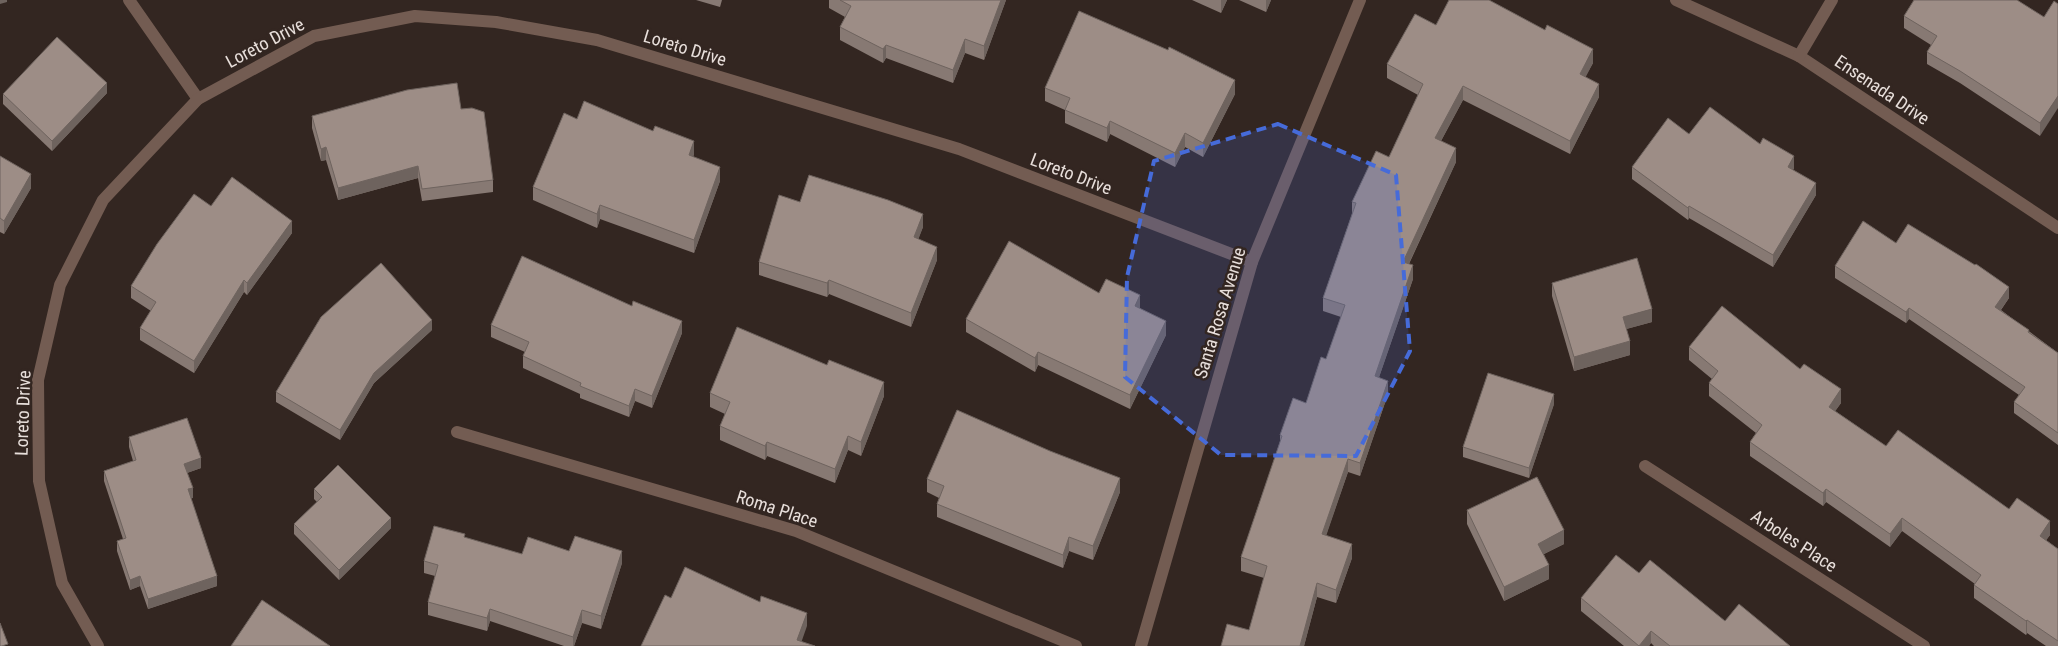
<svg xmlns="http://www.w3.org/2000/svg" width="2058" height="646" viewBox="0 0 2058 646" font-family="'Roboto Condensed',sans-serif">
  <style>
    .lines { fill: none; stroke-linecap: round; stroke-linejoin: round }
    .street { stroke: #735c52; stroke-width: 12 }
    .wall { fill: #877973 }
    .shaded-wall { fill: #6e635e }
    .building { fill: #9d8d86; stroke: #6e635e }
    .marked { fill: #466bd9; fill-opacity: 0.2; stroke: #466bd9; stroke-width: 4; stroke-dasharray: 10 6; stroke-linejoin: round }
    .labels { text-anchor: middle; stroke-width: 5; stroke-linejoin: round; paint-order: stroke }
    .street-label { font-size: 18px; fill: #e8dfdb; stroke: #332621 }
  </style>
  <rect width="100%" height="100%" fill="#332621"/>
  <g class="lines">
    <g class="street">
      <polyline points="129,0 198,99"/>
      <polyline points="1676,0 1799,56 2058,228"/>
      <polyline points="1799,56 1832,0"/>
      <polyline points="457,432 796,531 1076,646"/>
      <polyline points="1645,466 1924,646"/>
      <polyline points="98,646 62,583 39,481 38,380 60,285 103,200 198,99 314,36 415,16 496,22 597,40 959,149 1252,262"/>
      <polyline points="1141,646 1252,262 1360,0"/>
    </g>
  </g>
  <g class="wall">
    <polygon points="696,0 722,0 720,7"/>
    <polygon points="829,0 1006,0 984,60 965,53 953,83 886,58 883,63 840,40 840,27 845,17 829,8"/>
    <polygon points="1192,0 1227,0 1221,13"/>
    <polygon points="1239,0 1271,0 1266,12"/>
    <polygon points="1904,16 2044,17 2040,136 1960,83 1927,64 1927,52 1931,45 1904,28"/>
    <polygon points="1436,25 1593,63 1585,77 1599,97 1570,154 1463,100 1441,141 1456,162 1409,264 1413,279 1379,377 1388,394 1360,476 1348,472 1326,535 1352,558 1336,603 1317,597 1304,646 1221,646 1249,630 1264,578 1241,571 1241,557 1280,442 1280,435 1306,403 1326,359 1341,317 1323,311 1323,298 1352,214 1352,202 1389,157 1418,95 1387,78 1387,64"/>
    <polygon points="1045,88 1235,94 1203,157 1185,147 1175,167 1110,134 1107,142 1065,123 1065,110 1045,101"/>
    <polygon points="107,93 52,151 3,104 3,94"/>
    <polygon points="461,109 493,180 493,192 422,201 418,178 338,200 326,160 321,161 312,128 312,116"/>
    <polygon points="577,119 653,131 694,154 693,157 720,181 694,253 600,219 597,228 533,200 533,187"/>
    <polygon points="1689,134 1794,168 1793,170 1816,195 1773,267 1689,218 1688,220 1632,179 1632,167"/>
    <polygon points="0,156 31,188 4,234 0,232"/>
    <polygon points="800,202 923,227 918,239 937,260 911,327 829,294 827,297 759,275 759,262"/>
    <polygon points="211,206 292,233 247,295 244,292 194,373 140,340 140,328 151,311 131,298 131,286"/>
    <polygon points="1896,243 2009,298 2001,310 2058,353 2058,445 2014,413 2014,402 2019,395 1909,319 1906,323 1835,278 1835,266"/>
    <polygon points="1552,283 1652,322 1626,329 1630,355 1574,371 1552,296"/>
    <polygon points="1099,293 1140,308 1166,335 1130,409 1038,365 1035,372 966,332 966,319"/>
    <polygon points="491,325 682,333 652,408 635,401 629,417 580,398 580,394 523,368 523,356 525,352 491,337"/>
    <polygon points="432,330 374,383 340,440 276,402 276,392"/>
    <polygon points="1689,347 1841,403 1835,411 1886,446 2009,509 2050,535 2046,540 2058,549 2058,646 2046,646 2027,633 2026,635 1974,598 1974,585 1975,584 1902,531 1890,547 1826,502 1823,506 1750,456 1750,442 1756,433 1709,396 1709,383 1712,379 1689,360"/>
    <polygon points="710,393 884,396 861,456 848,450 835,483 767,456 765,460 720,440 720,426 725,414 710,407"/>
    <polygon points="1554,404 1529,478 1463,457 1463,447"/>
    <polygon points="129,437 201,468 187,473 193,498 191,498 217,586 148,609 140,586 130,590 117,551 117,541 123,539 104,481 104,471 133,461 129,447"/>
    <polygon points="927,479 1120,492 1093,560 1069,551 1063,568 937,517 937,504 939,498 927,492"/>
    <polygon points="314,489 391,528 339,580 294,534 294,524 317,502 314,499"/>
    <polygon points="1467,510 1564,544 1544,554 1549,579 1504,601 1467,524"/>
    <polygon points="465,538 522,554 569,551 622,563 601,629 582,623 574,646 564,646 490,621 487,631 428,615 428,602 435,576 424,573 424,561"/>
    <polygon points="1639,573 1725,621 1790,646 1654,646 1651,643 1649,646 1624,646 1581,611 1581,598"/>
  </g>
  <g class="shaded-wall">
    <polygon points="0,0 7,0 7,2 0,4"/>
    <polygon points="1001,0 1006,0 984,60 984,46"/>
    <polygon points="1221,0 1227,0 1221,13"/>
    <polygon points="1266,0 1271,0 1266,12"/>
    <polygon points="965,39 965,53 953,83 953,70"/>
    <polygon points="886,45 886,58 883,63 883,49"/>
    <polygon points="1593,49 1593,63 1580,88 1580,74"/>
    <polygon points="1235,80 1235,94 1203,157 1203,143"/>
    <polygon points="107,83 107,93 52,151 52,141"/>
    <polygon points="1599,84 1599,97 1570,154 1570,141"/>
    <polygon points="1463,86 1463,100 1435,152 1435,138"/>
    <polygon points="2058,96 2058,108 2040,136 2040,123"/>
    <polygon points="1110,121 1110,134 1107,142 1107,128"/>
    <polygon points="1185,133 1185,147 1175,167 1175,153"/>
    <polygon points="694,141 694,154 689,169 689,155"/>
    <polygon points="326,147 326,160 321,161 321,149"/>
    <polygon points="1456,148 1456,162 1403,276 1403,262"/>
    <polygon points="1794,156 1794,168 1788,179 1788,167"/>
    <polygon points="418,166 418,178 338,200 338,188"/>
    <polygon points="720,167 720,181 694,253 694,240"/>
    <polygon points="31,174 31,188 4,234 4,221"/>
    <polygon points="1816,183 1816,195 1773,267 1773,255"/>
    <polygon points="600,205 600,219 597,228 597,214"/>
    <polygon points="1689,206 1689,218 1688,220 1688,208"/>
    <polygon points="923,214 923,227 914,251 914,237"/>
    <polygon points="292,221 292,233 247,295 247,283"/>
    <polygon points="937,247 937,260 911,327 911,313"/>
    <polygon points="1413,265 1413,279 1375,389 1375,376"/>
    <polygon points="244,280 244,292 194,373 194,361"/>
    <polygon points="829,280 829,294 827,297 827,283"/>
    <polygon points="2009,287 2009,298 1995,318 1995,307"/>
    <polygon points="1140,295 1140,309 1135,306"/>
    <polygon points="1909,308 1909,319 1906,323 1906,312"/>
    <polygon points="1652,309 1652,322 1623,330 1623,317"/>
    <polygon points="432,320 432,330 374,383 340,440 340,430 374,373"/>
    <polygon points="682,321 682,333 652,408 652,396"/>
    <polygon points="1166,321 1166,335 1130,409 1130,395"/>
    <polygon points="1630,341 1630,355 1574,371 1574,357"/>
    <polygon points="1038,352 1038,365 1035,372 1035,358"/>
    <polygon points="1388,381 1388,394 1360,476 1360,463"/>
    <polygon points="884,382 884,396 861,456 861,442"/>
    <polygon points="635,389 635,401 629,417 629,406"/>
    <polygon points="1841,389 1841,403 1829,420 1829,407"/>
    <polygon points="1554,394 1554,404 1529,478 1529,468"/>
    <polygon points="848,436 848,450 835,483 835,469"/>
    <polygon points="767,442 767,456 765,460 765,446"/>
    <polygon points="201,458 201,468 184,474 184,464"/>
    <polygon points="1348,459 1348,472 1322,548 1322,534"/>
    <polygon points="1120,478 1120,492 1093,560 1093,546"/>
    <polygon points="193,488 193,498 188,499 188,489"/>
    <polygon points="1826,489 1826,502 1823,506 1823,493"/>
    <polygon points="391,518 391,528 339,580 339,570"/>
    <polygon points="1902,518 1902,531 1890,547 1890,534"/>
    <polygon points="2050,521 2050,535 2040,549 2040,536"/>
    <polygon points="1564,530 1564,544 1538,557 1538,544"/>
    <polygon points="1069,537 1069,551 1063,568 1063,555"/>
    <polygon points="1352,544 1352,558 1336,603 1336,590"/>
    <polygon points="622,551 622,563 601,629 601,616"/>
    <polygon points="1549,565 1549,579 1504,601 1504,587"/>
    <polygon points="140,576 140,586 130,590 130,580"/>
    <polygon points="217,576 217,586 148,609 148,599"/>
    <polygon points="1317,583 1317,597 1304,646 1300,646"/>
    <polygon points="490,609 490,621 487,631 487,618"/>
    <polygon points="582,610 582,623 574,646 573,646 573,637"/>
    <polygon points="807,613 807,626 800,646 797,640"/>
    <polygon points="2027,620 2027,633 2026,635 2026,621"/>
    <polygon points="1651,631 1651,643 1649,646 1639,646"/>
  </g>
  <g class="building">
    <polygon points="840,0 1001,0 984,46 965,39 953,70 886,45 883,49 840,27 851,6"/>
    <polygon points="1449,0 1489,0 1545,30 1547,25 1593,49 1580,74 1599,84 1570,141 1463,86 1435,138 1456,148 1403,262 1413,265 1375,376 1388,381 1360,463 1348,459 1322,534 1352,544 1336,590 1317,583 1300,646 1221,646 1227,624 1249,630 1267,566 1241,557 1282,436 1280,435 1293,398 1306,403 1321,357 1326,359 1345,305 1323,298 1356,203 1352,202 1376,151 1389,157 1423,84 1387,64 1415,14 1436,25"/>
    <polygon points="1914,0 2017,0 2044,17 2054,1 2058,4 2058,96 2040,123 1960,71 1927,52 1937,36 1904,16"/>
    <polygon points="1079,11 1168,50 1169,47 1235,80 1203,143 1185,133 1175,153 1110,121 1107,128 1065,110 1070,98 1045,88"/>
    <polygon points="57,37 107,83 52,141 3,94"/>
    <polygon points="457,83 461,109 472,108 484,112 493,180 422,189 418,166 338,188 326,147 321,149 312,116 407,90"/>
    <polygon points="584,101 653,131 655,126 694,141 689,155 720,167 694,240 600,205 597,214 533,187 564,113 577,119"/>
    <polygon points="1710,107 1760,144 1763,138 1794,156 1788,167 1816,183 1773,255 1689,206 1688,208 1632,167 1668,118 1689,134"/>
    <polygon points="0,156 31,174 4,221 0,218"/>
    <polygon points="809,175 888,200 923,214 914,237 937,247 911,313 829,280 827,283 759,262 779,195 800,202"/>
    <polygon points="232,177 292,221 247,283 244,280 194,361 140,328 156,302 131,286 157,244 194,194 211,206"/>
    <polygon points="1863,221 1896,243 1908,224 1975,265 1976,264 2009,287 1995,307 2029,330 2028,332 2058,353 2058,433 2014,402 2025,387 1909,308 1906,312 1835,266"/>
    <polygon points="1009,241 1099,293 1106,279 1140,295 1135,306 1166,321 1130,395 1038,352 1035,358 966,319"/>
    <polygon points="522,256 632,306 633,301 682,321 652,396 635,389 629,406 580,386 581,383 523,356 529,342 491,325"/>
    <polygon points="1637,258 1652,309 1623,317 1630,341 1574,357 1552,283"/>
    <polygon points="381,263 432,320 374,373 340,430 276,392 321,317"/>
    <polygon points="1722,306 1800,369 1804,364 1841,389 1829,407 1886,446 1898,430 2009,509 2017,498 2050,521 2040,536 2058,549 2058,641 2027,620 2026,621 1974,585 1981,575 1902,518 1890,534 1826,489 1823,493 1750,442 1762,425 1709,383 1718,371 1689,347"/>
    <polygon points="737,327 827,365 829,360 884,382 861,442 848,436 835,469 767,442 765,446 720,426 730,402 710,393"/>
    <polygon points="1488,373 1554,394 1529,468 1463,447"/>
    <polygon points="957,410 1050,451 1120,478 1093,546 1069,537 1063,555 937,504 944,486 927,479"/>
    <polygon points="187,418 201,458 184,464 193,488 188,489 217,576 148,599 140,576 130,580 117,541 126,538 104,471 136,460 129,437"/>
    <polygon points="338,465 391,518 339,570 294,524 322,497 314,489"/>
    <polygon points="1537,477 1564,530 1538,544 1549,565 1504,587 1467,510"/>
    <polygon points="434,526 465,534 464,537 522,554 528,537 569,551 575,536 622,551 601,616 582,610 573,637 490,609 487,618 428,602 438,565 424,561"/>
    <polygon points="1616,555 1639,573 1650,560 1725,621 1739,604 1790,646 1670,646 1651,631 1639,646 1581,598"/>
    <polygon points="685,567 760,602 761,596 807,613 797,640 815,646 641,646 665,595 671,598"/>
    <polygon points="262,600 330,646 231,646"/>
    <polygon points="0,623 8,644 2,646 0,646"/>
  </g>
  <path class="marked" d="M1278,124L1396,175L1410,351L1356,456L1221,455L1125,377L1127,277L1154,161Z"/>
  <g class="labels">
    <g class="street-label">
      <text transform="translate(265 43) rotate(-28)" y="6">Loreto Drive</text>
      <text transform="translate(685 48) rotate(17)" y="6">Loreto Drive</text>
      <text transform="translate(1882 90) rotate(34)" y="6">Ensenada Drive</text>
      <text transform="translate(1071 174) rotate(21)" y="6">Loreto Drive</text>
      <text transform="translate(1220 313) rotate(-73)" y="6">Santa Rosa Avenue</text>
      <text transform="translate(23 413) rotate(-88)" y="6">Loreto Drive</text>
      <text transform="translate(777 509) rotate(18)" y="6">Roma Place</text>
      <text transform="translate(1794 541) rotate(33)" y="6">Arboles Place</text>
    </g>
  </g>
</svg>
